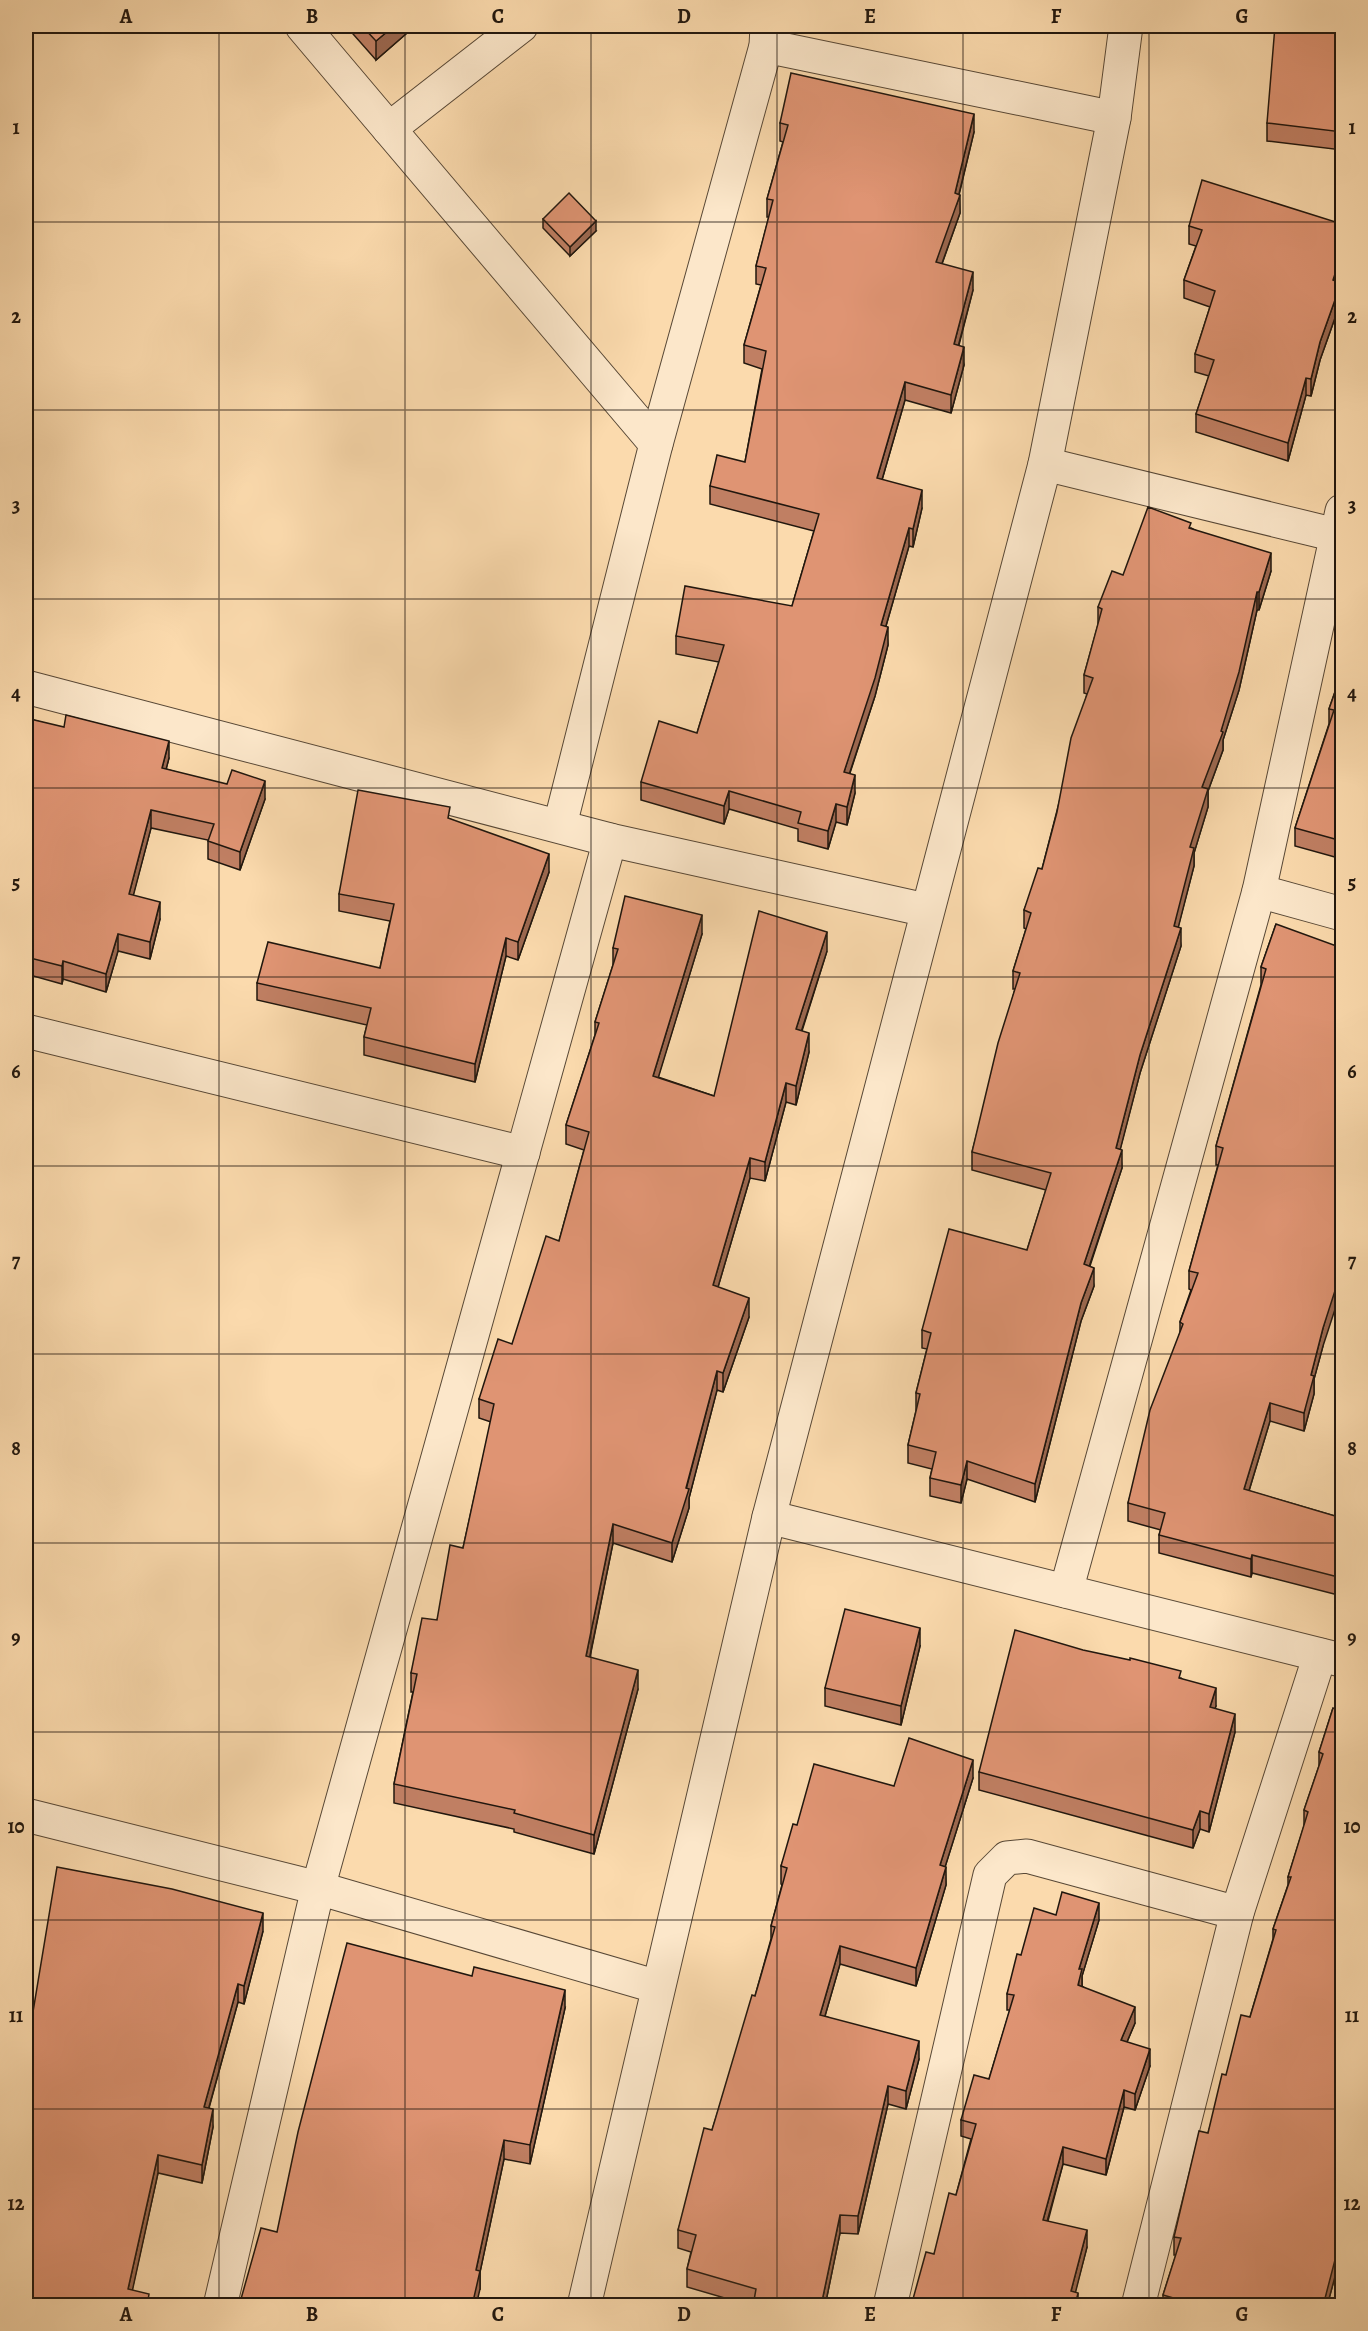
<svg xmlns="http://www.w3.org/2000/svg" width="1368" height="2331" viewBox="0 0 1368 2331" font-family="Alegreya,serif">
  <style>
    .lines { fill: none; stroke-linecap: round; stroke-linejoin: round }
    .minor-casing { stroke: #584836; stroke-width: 35 }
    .minor { stroke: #fce7ca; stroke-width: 33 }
    .wall { fill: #c07f63; stroke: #21170e; stroke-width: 1.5 }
    .shaded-wall { fill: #9c6850; stroke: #21170e; stroke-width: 1.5 }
    .building { fill: #df9473; stroke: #21170e; stroke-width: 1.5 }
    .grid { fill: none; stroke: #21170e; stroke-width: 1.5; stroke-opacity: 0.55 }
    .neatline { fill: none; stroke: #21170e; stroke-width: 2 }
    .grid-label { font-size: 20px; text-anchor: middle; font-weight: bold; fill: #21170e }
  </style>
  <rect width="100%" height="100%" fill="#fbdaad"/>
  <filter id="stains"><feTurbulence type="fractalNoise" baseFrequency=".00333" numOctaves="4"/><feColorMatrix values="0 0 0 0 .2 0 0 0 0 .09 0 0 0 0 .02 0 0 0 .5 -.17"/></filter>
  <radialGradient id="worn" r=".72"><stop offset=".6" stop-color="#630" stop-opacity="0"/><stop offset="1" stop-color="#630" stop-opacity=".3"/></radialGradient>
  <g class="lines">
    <g class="minor-casing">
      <g id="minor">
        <polyline points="302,26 389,129 521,26"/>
        <polyline points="766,46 1114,118"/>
        <polyline points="389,129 656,444"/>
        <polyline points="1045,464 1336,535"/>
        <polyline points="26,687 610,840"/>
        <polyline points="560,825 656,444 766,46 767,26"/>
        <polyline points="1259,891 1342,914"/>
        <polyline points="26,1031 523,1153"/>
        <polyline points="769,1517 1341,1660"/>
        <polyline points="1066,1591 1259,891 1342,511"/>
        <polyline points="26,1815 318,1888 658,1987"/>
        <polyline points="220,2306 318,1888 610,840 926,910"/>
        <polyline points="584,2306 769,1517 1045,464 1114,118 1126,26"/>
        <polyline points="890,2306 990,1875 1007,1858 1027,1856 1237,1913"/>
        <polyline points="1138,2306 1237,1913 1320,1655"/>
      </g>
    </g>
    <use href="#minor" class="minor"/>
  </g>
  <g class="wall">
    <polygon points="346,26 415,26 376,60"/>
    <polygon points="1342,26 1342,150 1267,141 1267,123"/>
    <polygon points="780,123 974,132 959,195 960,213 942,264 973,290 959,345 964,365 951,413 905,400 882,480 922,508 913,547 909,546 886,626 888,645 875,696 850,773 855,793 847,825 836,822 828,849 798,841 798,829 729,809 724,824 641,800 641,782 697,733 719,662 676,654 676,636 792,606 814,531 710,504 710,486 745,462 762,369 744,363 744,345 761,285 756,284 756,266 769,217 767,217 767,199 783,142 780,141"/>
    <polygon points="543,219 596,231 570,256 543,228"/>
    <polygon points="1342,224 1342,270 1339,282 1341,301 1320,360 1311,396 1306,395 1288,461 1196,432 1196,414 1209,376 1195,372 1195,354 1210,307 1184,298 1184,280 1196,246 1189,244 1189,226"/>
    <polygon points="1191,528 1271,571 1259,610 1257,610 1239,690 1223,740 1223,750 1208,791 1208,807 1194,853 1194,866 1178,927 1181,946 1140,1073 1120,1149 1122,1168 1090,1266 1094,1286 1081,1321 1035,1502 967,1479 961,1503 930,1496 930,1478 932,1469 908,1463 908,1445 916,1411 916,1393 927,1349 922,1348 922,1330 1027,1250 1046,1190 972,1170 972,1152 1015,989 1013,989 1013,971 1026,929 1024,928 1024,910 1042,869 1087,694 1084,693 1084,675 1098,625 1098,607 1123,575"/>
    <polygon points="1342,672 1342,859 1295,846 1295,828 1329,724 1329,709"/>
    <polygon points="26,718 169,758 166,769 265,799 240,870 208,859 208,840 151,828 133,895 160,919 150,959 118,951 106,992 63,979 62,984 26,974"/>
    <polygon points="450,819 549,872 518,960 506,956 475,1082 364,1055 364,1037 367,1025 257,1000 257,983 380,968 390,921 339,911 339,894"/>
    <polygon points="1276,924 1323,1346 1314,1379 1314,1394 1304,1431 1270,1421 1249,1491 1342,1518 1342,1596 1252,1573 1251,1577 1159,1553 1159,1535 1161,1530 1128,1521 1128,1503 1180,1333 1180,1322 1191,1290 1189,1289 1189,1271 1218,1165 1216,1165 1216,1146 1261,985 1261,967"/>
    <polygon points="702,934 658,1077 714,1096 827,951 802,1031 809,1052 796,1105 786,1102 765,1181 750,1178 718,1287 749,1317 723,1392 717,1390 689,1498 689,1508 672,1562 613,1543 590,1657 638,1689 594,1854 514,1832 514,1829 394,1803 394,1784 413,1692 411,1692 411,1673 437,1620 463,1548 491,1422 479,1418 479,1399 512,1344 559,1241 584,1150 566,1144 566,1125 595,1035 595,1022 613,965 613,948"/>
    <polygon points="920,1646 901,1725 825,1706 825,1688"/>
    <polygon points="1181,1678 1216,1706 1215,1708 1235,1732 1209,1832 1200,1829 1193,1848 979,1790 979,1772"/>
    <polygon points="1333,1708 1342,2251 1327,2306 1163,2306 1163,2295 1176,2255 1174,2255 1174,2237 1208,2133 1226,2075 1250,2017 1273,1939 1273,1929 1288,1885 1288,1877 1304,1826 1304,1810 1319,1766 1319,1752"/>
    <polygon points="973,1778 945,1867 946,1885 916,1986 840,1964 825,2016 919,2059 906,2109 888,2104 858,2234 840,2233 825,2306 752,2306 687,2287 687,2269 691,2252 678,2248 678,2230 712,2130 755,1996 771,1939 771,1926 782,1885 781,1884 781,1866 797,1825 894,1786"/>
    <polygon points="1056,1915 1099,1920 1082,1976 1082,1986 1135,2023 1127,2042 1150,2066 1135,2110 1124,2107 1106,2175 1063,2164 1048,2221 1087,2247 1075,2292 1078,2306 913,2306 913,2299 934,2254 956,2195 971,2139 961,2136 961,2120 989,2079 1010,2010 1007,2010 1007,1994 1021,1955"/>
    <polygon points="263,1931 244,2004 238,2002 209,2108 213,2127 202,2183 158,2173 132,2290 149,2306 26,2306"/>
    <polygon points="565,2008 530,2164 504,2159 480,2272 480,2289 277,2232"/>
  </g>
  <g class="shaded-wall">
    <polygon points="394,26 415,26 376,60 376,41"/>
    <polygon points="974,114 974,132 956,206 960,195 960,213 936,280 936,262 955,193"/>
    <polygon points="596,221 596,231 570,256 570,247"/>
    <polygon points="1342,253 1342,270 1333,298 1333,280"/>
    <polygon points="973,272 973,290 954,362 954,344"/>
    <polygon points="1341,283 1341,301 1320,360 1311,396 1311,379 1320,342"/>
    <polygon points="964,347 964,365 951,413 951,395"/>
    <polygon points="1306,378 1306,395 1288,461 1288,443"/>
    <polygon points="905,382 905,400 877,497 877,478"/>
    <polygon points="922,490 922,508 913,547 913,529"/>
    <polygon points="909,528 909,546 881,643 881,625"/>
    <polygon points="1271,553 1271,571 1259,610 1259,592"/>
    <polygon points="1257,592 1257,610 1239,690 1223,740 1223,750 1208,791 1208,807 1194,853 1194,866 1174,944 1174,926 1202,787 1221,731"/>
    <polygon points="888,627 888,645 875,696 844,790 844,772"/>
    <polygon points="169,741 169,758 162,785 162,768"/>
    <polygon points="855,775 855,793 847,825 847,807"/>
    <polygon points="265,781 265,799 240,870 240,852"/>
    <polygon points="729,791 729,809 724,824 724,806"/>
    <polygon points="836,804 836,822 828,849 828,831"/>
    <polygon points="151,810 151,828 129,912 129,894"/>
    <polygon points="549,854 549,872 518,960 518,942"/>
    <polygon points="160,902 160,919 150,959 150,942"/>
    <polygon points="702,915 702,934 653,1095 653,1076"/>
    <polygon points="1181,928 1181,946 1140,1073 1116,1166 1116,1148 1140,1055"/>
    <polygon points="827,932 827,951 796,1048 796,1029"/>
    <polygon points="118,934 118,951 106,992 106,974"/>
    <polygon points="506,938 506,956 475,1082 475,1064"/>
    <polygon points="63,961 63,979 62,984 62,966"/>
    <polygon points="809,1033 809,1052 796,1105 796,1086"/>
    <polygon points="786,1083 786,1102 765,1181 765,1162"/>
    <polygon points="1122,1150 1122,1168 1084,1282 1084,1264"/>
    <polygon points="750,1158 750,1178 713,1304 713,1285"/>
    <polygon points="1342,1260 1342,1288 1323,1346 1314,1379 1314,1394 1304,1431 1304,1413 1311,1375 1323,1328"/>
    <polygon points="1094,1268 1094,1286 1081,1321 1035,1502 1035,1484 1081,1303"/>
    <polygon points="749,1298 749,1317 723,1392 723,1373"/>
    <polygon points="717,1371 717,1390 689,1498 689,1508 672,1562 672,1543"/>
    <polygon points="1270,1403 1270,1421 1244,1507 1244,1489"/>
    <polygon points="967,1461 967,1479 961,1503 961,1485"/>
    <polygon points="613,1524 613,1543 586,1675 586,1656"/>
    <polygon points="1252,1555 1252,1573 1251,1577 1251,1559"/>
    <polygon points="920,1628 920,1646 901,1725 901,1706"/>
    <polygon points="638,1670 638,1689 594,1854 594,1835"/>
    <polygon points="1216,1688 1216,1706 1210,1725 1210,1707"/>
    <polygon points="1235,1714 1235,1732 1209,1832 1209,1814"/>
    <polygon points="973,1760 973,1778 940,1883 940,1865"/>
    <polygon points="1200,1811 1200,1829 1193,1848 1193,1830"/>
    <polygon points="946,1867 946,1885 916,1986 916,1968"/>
    <polygon points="1099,1903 1099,1920 1082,1976 1082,1986 1078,2001 1079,1969"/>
    <polygon points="263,1913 263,1931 244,2004 244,1986"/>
    <polygon points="840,1946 840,1964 820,2033 820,2015"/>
    <polygon points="238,1984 238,2002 204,2125 204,2107"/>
    <polygon points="565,1990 565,2008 530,2164 530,2145"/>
    <polygon points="1135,2007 1135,2023 1121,2056 1121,2040"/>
    <polygon points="919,2041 919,2059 906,2109 906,2091"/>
    <polygon points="1150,2049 1150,2066 1135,2110 1135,2094"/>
    <polygon points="888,2086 888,2104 858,2234 858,2216"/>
    <polygon points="1124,2090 1124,2107 1106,2175 1106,2159"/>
    <polygon points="213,2109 213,2127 202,2183 202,2165"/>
    <polygon points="504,2140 504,2159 480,2272 480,2289 476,2306 472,2306 476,2270"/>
    <polygon points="1063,2147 1063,2164 1043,2236 1043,2220"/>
    <polygon points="158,2155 158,2173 129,2306 128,2289"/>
    <polygon points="840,2215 840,2233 825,2306 821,2306"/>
    <polygon points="1342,2221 1342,2251 1327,2306 1323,2306"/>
    <polygon points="1087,2230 1087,2247 1072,2306 1071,2291"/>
    <polygon points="1078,2293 1078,2306 1075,2306"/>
  </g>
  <g class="building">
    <polygon points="362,26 394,26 376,41"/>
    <polygon points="1275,26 1342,26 1342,132 1267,123"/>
    <polygon points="791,73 974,114 955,193 960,195 936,262 973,272 954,344 964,347 951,395 905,382 877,478 922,490 913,529 909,528 881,625 888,627 875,678 844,772 855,775 847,807 836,804 828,831 798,823 801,812 729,791 724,806 641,782 659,721 697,733 724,645 676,636 685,586 792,606 819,514 710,486 717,455 745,462 766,351 744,345 766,268 756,266 773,200 767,199 788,125 780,123"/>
    <polygon points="1202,180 1342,224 1342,253 1333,280 1341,283 1320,342 1311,379 1306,378 1288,443 1196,414 1214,360 1195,354 1215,291 1184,280 1202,230 1189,226"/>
    <polygon points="569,193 596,221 570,247 543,219"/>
    <polygon points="1148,507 1191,523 1189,528 1271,553 1259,592 1257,592 1239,672 1221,731 1223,732 1202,787 1208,789 1190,847 1194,848 1174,926 1181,928 1140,1055 1116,1148 1122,1150 1084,1264 1094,1268 1081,1303 1035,1484 967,1461 961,1485 930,1478 936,1452 908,1445 920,1394 916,1393 931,1333 922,1330 949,1229 1027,1250 1051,1173 972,1152 998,1043 1020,973 1013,971 1031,913 1024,910 1038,868 1042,869 1057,812 1071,738 1093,678 1084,675 1102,609 1098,607 1112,571 1123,575"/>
    <polygon points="1342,672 1342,841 1295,828 1334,710 1329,709"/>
    <polygon points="66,715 169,741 162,768 227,784 232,770 265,781 240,852 208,841 214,824 151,810 129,894 160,902 150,942 118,934 106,974 63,961 62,966 26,957 26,718 64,727"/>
    <polygon points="358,790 450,807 448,818 549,854 518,942 506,938 475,1064 364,1037 371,1008 257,983 268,942 380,968 394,904 339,894"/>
    <polygon points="625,896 702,915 653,1076 714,1096 759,911 827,932 796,1029 809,1033 796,1086 786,1083 765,1162 750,1158 713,1285 749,1298 723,1373 717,1371 686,1488 689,1489 672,1543 613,1524 586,1656 638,1670 594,1835 514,1813 515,1810 394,1784 417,1674 411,1673 422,1618 437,1620 450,1545 463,1548 494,1404 479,1399 498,1339 512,1344 546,1236 559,1241 589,1132 566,1125 599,1023 595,1022 618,949 613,948"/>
    <polygon points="1276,924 1342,948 1342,1260 1341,1264 1342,1264 1342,1269 1323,1328 1311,1375 1314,1376 1304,1413 1270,1403 1244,1489 1342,1518 1342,1578 1252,1555 1251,1559 1159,1535 1165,1513 1128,1503 1150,1410 1183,1324 1180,1322 1198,1273 1189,1271 1223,1148 1216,1146 1266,969 1261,967"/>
    <polygon points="845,1609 920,1628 901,1706 825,1688"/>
    <polygon points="1015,1630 1083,1650 1130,1660 1130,1658 1181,1671 1179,1678 1216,1688 1210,1707 1235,1714 1209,1814 1200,1811 1193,1830 979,1772"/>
    <polygon points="1333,1708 1342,1711 1342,2221 1341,2226 1342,2226 1342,2233 1323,2306 1183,2306 1184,2301 1163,2295 1181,2238 1174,2237 1199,2131 1208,2133 1222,2074 1226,2075 1241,2015 1250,2017 1276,1930 1273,1929 1291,1877 1288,1877 1308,1812 1304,1810 1323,1754 1319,1752"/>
    <polygon points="909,1738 973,1760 940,1865 946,1867 916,1968 840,1946 820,2015 919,2041 906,2091 888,2086 858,2216 840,2215 821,2306 753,2306 756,2289 687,2269 696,2235 678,2230 704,2128 712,2130 752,1995 755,1996 775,1927 771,1926 787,1868 781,1866 793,1824 797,1825 814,1764 894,1786"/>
    <polygon points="57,1867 172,1889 263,1913 244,1986 238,1984 204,2107 213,2109 202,2165 158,2155 128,2289 149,2294 147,2306 26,2306 26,2054"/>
    <polygon points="1062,1892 1099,1903 1079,1969 1082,1969 1078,1985 1135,2007 1121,2040 1150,2049 1135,2094 1124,2090 1106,2159 1063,2147 1043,2220 1087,2230 1071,2291 1078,2293 1075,2306 937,2306 913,2299 926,2252 934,2254 949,2193 956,2195 976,2124 961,2120 974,2075 989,2079 1014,1995 1007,1994 1017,1954 1021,1955 1034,1908 1056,1915"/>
    <polygon points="347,1943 472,1976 474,1967 565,1990 530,2145 504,2140 476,2270 480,2271 472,2306 239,2306 261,2228 277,2232 298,2132"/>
  </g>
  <path class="grid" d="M219,26V2306M405,26V2306M591,26V2306M777,26V2306M963,26V2306M1149,26V2306M26,222H1342M26,410H1342M26,599H1342M26,788H1342M26,977H1342M26,1166H1342M26,1354H1342M26,1543H1342M26,1732H1342M26,1920H1342M26,2109H1342"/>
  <rect width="1368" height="2331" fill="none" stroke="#fbdaad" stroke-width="66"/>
  <rect x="33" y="33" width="1302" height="2265" class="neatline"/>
  <g class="grid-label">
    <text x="126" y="23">A</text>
    <text x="312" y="23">B</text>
    <text x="498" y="23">C</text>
    <text x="684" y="23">D</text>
    <text x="870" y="23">E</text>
    <text x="1056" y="23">F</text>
    <text x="1242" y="23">G</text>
    <text x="16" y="134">1</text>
    <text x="1352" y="134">1</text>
    <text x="16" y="323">2</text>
    <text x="1352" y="323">2</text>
    <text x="16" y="512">3</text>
    <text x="1352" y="512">3</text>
    <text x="16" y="700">4</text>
    <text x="1352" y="700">4</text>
    <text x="16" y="889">5</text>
    <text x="1352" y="889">5</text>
    <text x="16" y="1078">6</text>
    <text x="1352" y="1078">6</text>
    <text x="16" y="1267">7</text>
    <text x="1352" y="1267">7</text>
    <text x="16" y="1455">8</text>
    <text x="1352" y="1455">8</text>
    <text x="16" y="1644">9</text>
    <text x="1352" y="1644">9</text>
    <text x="16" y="1833">10</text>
    <text x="1352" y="1833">10</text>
    <text x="16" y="2022">11</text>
    <text x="1352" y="2022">11</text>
    <text x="16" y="2210">12</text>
    <text x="1352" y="2210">12</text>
    <text x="126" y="2321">A</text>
    <text x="312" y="2321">B</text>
    <text x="498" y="2321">C</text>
    <text x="684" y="2321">D</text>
    <text x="870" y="2321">E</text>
    <text x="1056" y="2321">F</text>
    <text x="1242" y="2321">G</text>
  </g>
  <rect width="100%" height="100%" filter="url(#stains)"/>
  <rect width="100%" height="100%" fill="url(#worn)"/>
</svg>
